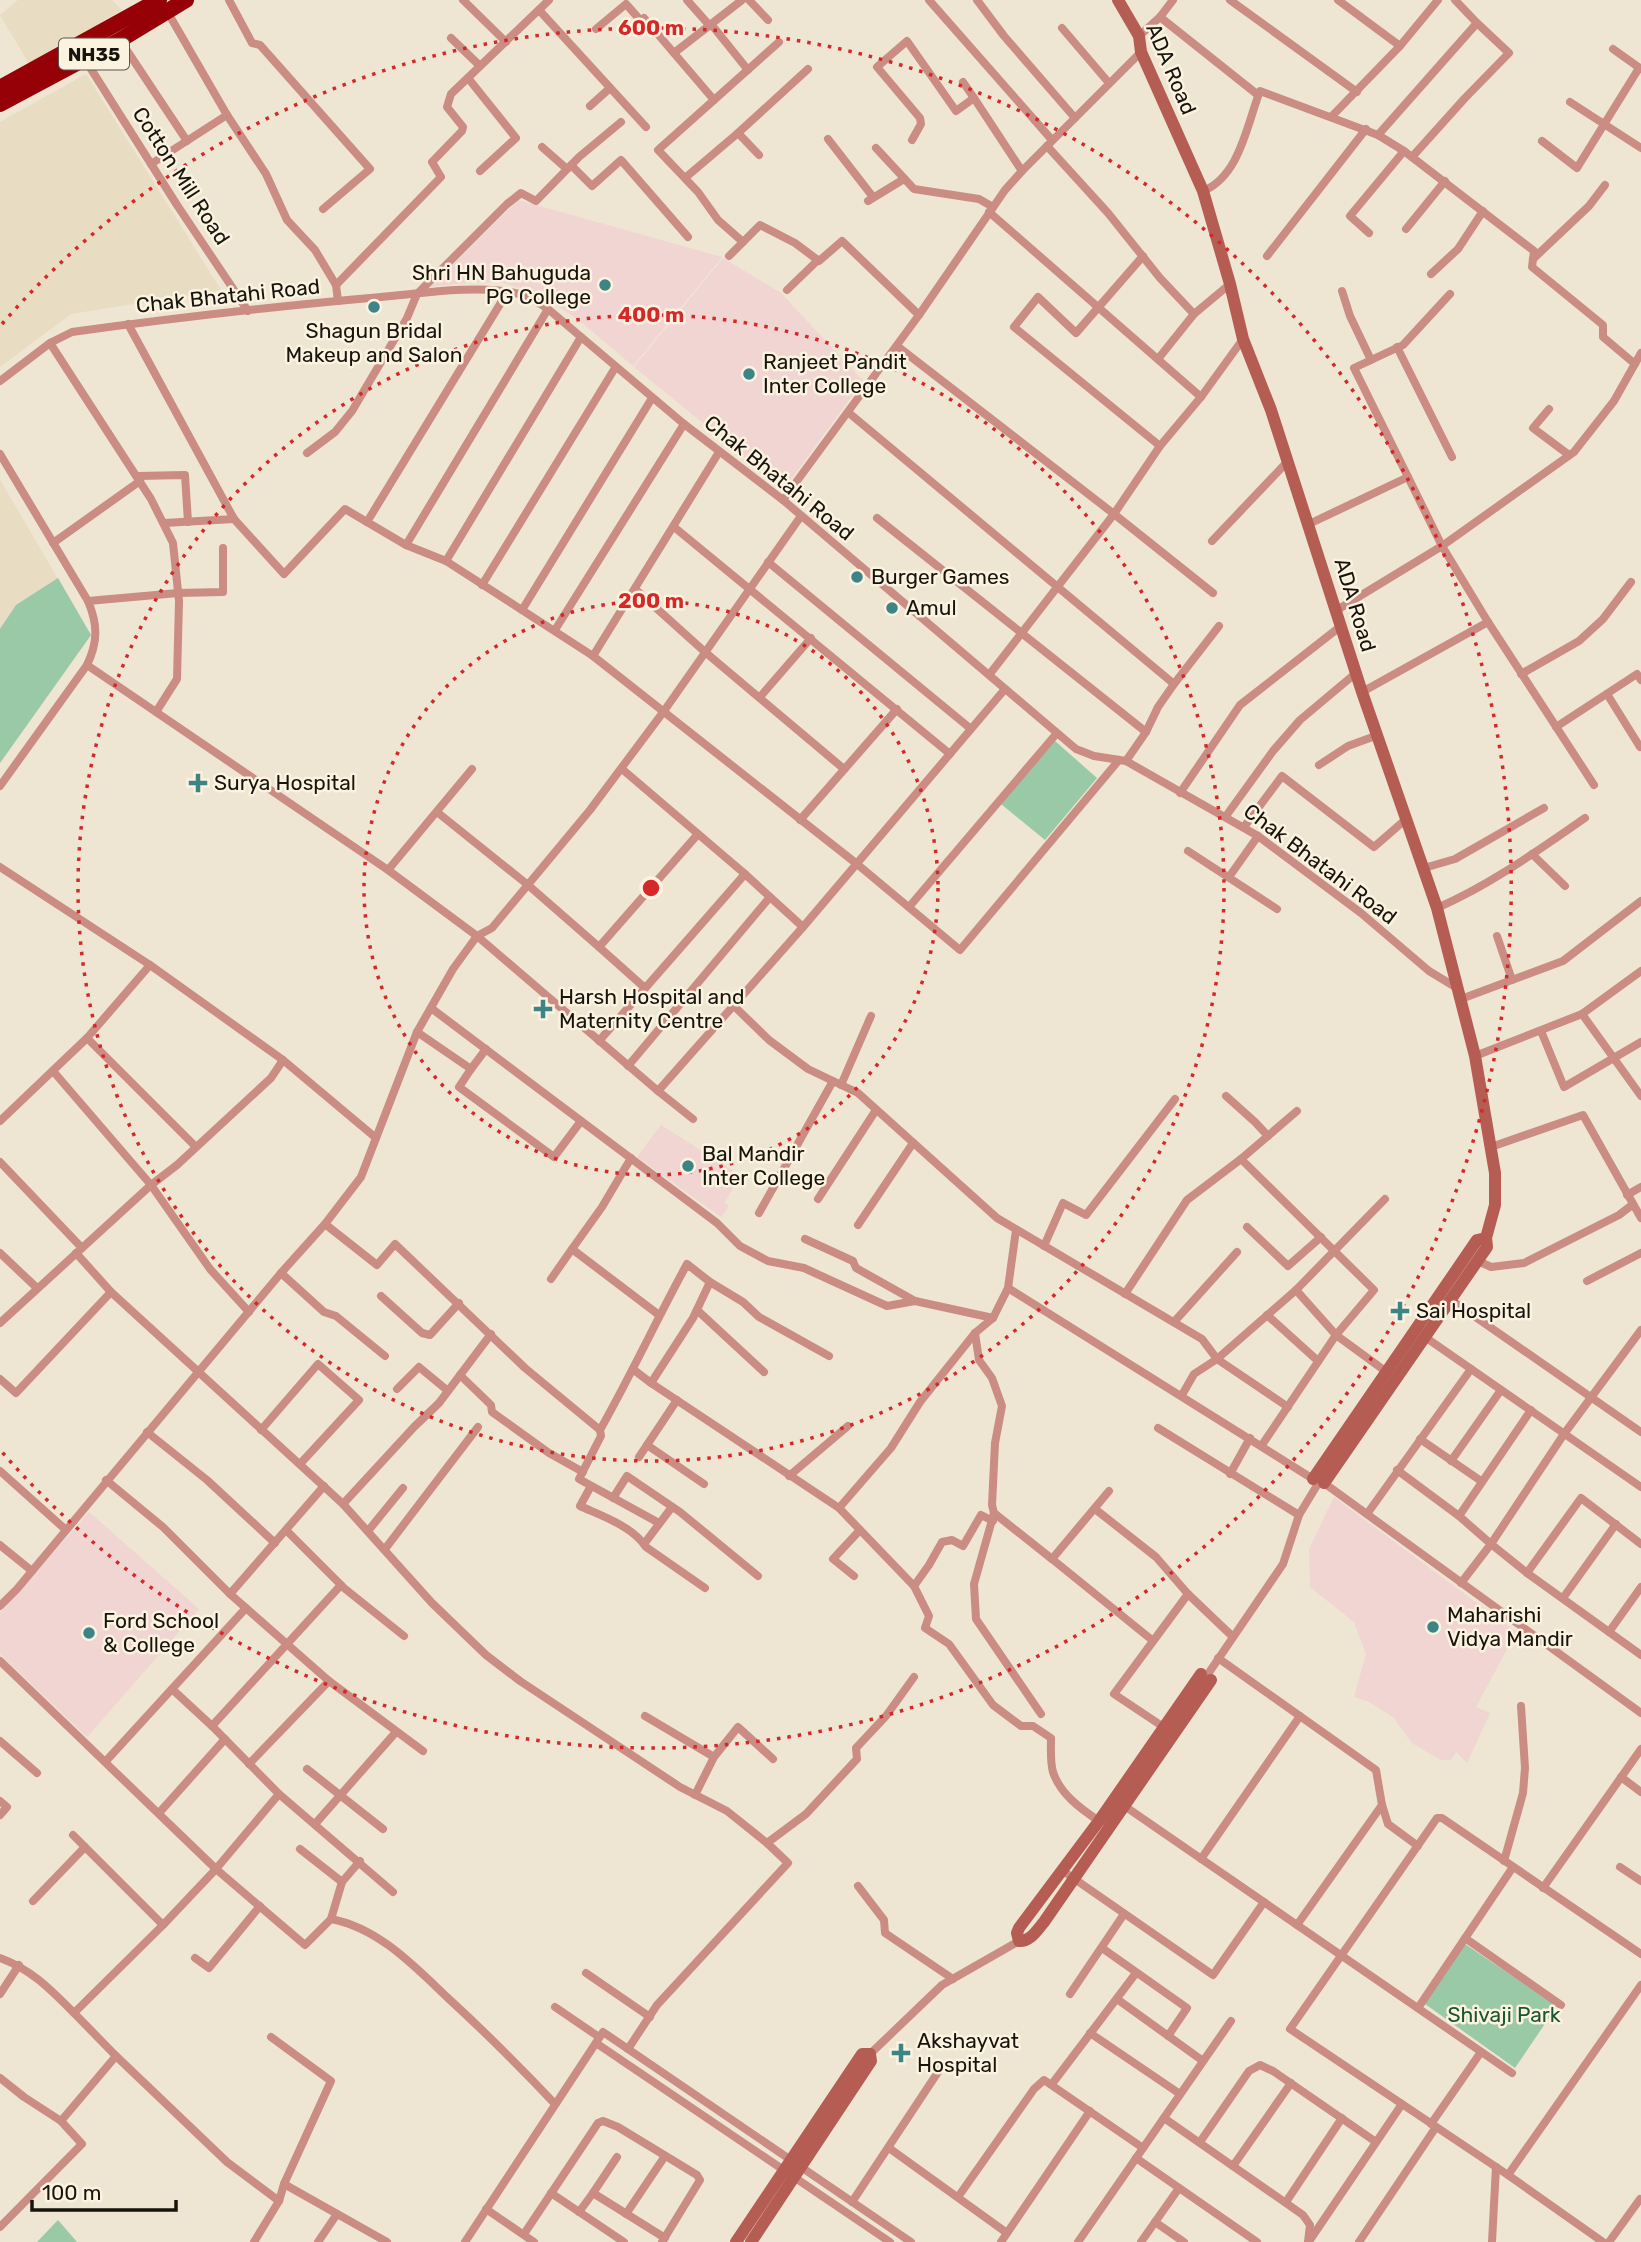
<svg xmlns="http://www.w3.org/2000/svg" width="1641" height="2242" viewBox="0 0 1641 2242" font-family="Rubik,sans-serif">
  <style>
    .built { fill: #e8dcc2 }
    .education { fill: #f0d5d2 }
    .green { fill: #99c9a6 }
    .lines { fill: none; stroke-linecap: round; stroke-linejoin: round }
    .street { stroke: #ca8c83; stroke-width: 8 }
    .secondary { stroke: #b65d53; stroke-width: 12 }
    .highway { stroke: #960108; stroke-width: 16 }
    .ring { fill: none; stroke: #d62828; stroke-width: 3.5; stroke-dasharray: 3.5 7 }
    .poi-dot { fill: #3c8486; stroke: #fbf2e0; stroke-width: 2.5 }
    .labels { text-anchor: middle; stroke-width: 5; stroke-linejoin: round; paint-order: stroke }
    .shield { fill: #fbf2e0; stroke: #5b574d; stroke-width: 2 }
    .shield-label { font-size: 19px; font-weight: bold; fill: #17140e }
    .street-label { font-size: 21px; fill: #17140e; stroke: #fbf2e0 }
    .poi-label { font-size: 21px; fill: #17140e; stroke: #fbf2e0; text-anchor: start }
    .park-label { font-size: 21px; fill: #1a5531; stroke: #fbf2e0 }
    .centre { fill: #d62828; stroke: #fbf2e0; stroke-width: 3.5 }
    .ring-label { font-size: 21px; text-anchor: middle; font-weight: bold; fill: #d62828; stroke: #fbf2e0; stroke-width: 5; stroke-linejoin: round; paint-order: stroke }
  </style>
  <rect width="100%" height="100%" fill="#eee5d3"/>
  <g class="built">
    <polygon points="18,0 112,0 122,10 30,65 0,15"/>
    <polygon points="86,74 221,290 71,314 0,367 0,122"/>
    <polygon points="0,480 91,635 0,763"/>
  </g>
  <g class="education">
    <polygon points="518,200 722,257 633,366 580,321 538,293 504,283 475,282 430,287"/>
    <polygon points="723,258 781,293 863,381 784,489 634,367"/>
    <polygon points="661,1125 740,1175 725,1202 729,1206 721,1217 637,1157"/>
    <polygon points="1334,1497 1516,1632 1476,1707 1490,1713 1467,1763 1456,1752 1451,1760 1441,1760 1412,1743 1393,1717 1369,1702 1354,1697 1366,1654 1354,1622 1310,1587 1309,1549"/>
    <polygon points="89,1512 199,1609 87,1737 0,1654 0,1613"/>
  </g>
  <g class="green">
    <polygon points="58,578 91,635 0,763 0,629 16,605"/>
    <polygon points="1055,741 1097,778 1045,840 1001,804"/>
    <polygon points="1465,1944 1557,2006 1515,2068 1425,2004"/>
    <polygon points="58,2220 77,2242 37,2242"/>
  </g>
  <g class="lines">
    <g class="street">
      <polyline points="229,0 252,43 260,45 370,169 323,209"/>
      <polyline points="463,0 506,42"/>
      <polyline points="687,0 710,26"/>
      <polyline points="749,0 768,20"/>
      <polyline points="929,0 1052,140"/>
      <polyline points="977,0 1004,36 1075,118"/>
      <polyline points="1230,0 1357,92"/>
      <polyline points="1338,0 1400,46 1438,0"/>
      <polyline points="1455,0 1477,23"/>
      <polyline points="539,10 646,127"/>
      <polyline points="167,11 227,115 266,174 287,220 315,250 336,285 338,301"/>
      <polyline points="1160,17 1258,95"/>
      <polyline points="711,24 748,70"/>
      <polyline points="1062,28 1109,83"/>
      <polyline points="596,29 626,4 641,21 644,18 714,100"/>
      <polyline points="1139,36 1160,17 1173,0"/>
      <polyline points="451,38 480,66"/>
      <polyline points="120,40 187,141"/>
      <polyline points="779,42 658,150 698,192 718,220 743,242 760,225 795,243 819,261 842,241 919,315"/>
      <polyline points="1613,49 1641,69"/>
      <polyline points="674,53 742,0"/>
      <polyline points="84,58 177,205 248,311"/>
      <polyline points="468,78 516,138 480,171"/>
      <polyline points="963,82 974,98"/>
      <polyline points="1570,102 1641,148"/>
      <polyline points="590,106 610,88"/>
      <polyline points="1332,116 1400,46"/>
      <polyline points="738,133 808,69"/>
      <polyline points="1378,135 1477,23 1509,53 1465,98 1412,157"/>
      <polyline points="828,139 873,197"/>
      <polyline points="912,140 921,124 920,118 877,67 907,41 956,111 974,98 1022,171"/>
      <polyline points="1542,141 1577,168 1639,68"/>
      <polyline points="1047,146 1108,213 1160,278 1194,314"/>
      <polyline points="542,147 567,169"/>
      <polyline points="876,148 914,189 979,199 993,207"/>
      <polyline points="151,164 227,115"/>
      <polyline points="571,165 592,186 621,160 688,237"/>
      <polyline points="685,178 738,133 759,155"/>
      <path d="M1203,191C1240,176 1247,124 1260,91L1378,135L1404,151L1534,251L1532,267L1603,325V337L1635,364"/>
      <polyline points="868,201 904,179"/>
      <polyline points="989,212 1201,397"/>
      <polyline points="1406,229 1445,181"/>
      <polyline points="1369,233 1350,216 1404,151"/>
      <polyline points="729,256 743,242"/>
      <polyline points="1143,256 1076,333 1038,297 1014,327 1160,446"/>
      <polyline points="1267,256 1366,129"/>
      <polyline points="1533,259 1589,206 1605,185"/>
      <polyline points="1431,274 1458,249 1483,211"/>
      <polyline points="336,285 441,177 432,162 462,131 463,127 447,107 451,94 549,0"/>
      <polyline points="787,290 818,260"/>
      <polyline points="508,291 367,522 406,545 446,561 593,656 719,452"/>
      <polyline points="1342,291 1350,316 1371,360"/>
      <polyline points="128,324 234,519 284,574 345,509 367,522"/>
      <polyline points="50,343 151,499 173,543 179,601 177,679 156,712"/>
      <polyline points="897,346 1114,514 1213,593"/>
      <polyline points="1397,347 1452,457"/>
      <polyline points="1158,359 1194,314 1230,284"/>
      <path d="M0,381L50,343L72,332C175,318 278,306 381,297C417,294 476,285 510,292C525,294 536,301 548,309L684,424L783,500L1076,749L1094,756L1126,761L1258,836L1361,913L1429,971L1457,988"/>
      <polyline points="1549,409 1533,428 1569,455"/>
      <polyline points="849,413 1174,684"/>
      <polyline points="307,453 335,432 352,411 407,318 417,294 507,204 521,193 536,201 579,157 621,122"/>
      <path d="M0,454L88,601C98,625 98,642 87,665L0,786"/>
      <polyline points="137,476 185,475 188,522"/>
      <polyline points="1408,477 1354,368 1403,345 1450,294"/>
      <polyline points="783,500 919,315 1005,190 1022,171 1141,52"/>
      <polyline points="877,518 1146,732"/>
      <polyline points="164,523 234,519"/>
      <polyline points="1309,524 1408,477 1442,546 1488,622 1594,785"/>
      <polyline points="674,527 950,754"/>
      <polyline points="1212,541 1288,461"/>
      <polyline points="53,543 140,481"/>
      <polyline points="406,545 548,309"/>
      <polyline points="446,561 581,337"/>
      <polyline points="768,562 971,729"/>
      <polyline points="482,585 615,368"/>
      <polyline points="635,589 705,652 844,769"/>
      <polyline points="88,601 178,593 223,592 223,548"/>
      <polyline points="522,610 652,398"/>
      <polyline points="1337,610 1442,546 1574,452 1614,401 1641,353"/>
      <polyline points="555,630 684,424"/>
      <polyline points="593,656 857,864 960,950 1119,760"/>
      <polyline points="87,665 388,870 477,936 658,1091 803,927 1005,689"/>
      <polyline points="1521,674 1579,641 1603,619 1631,582"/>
      <polyline points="989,675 1114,514 1160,446 1201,397 1243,339"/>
      <polyline points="1362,692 1488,622"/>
      <polyline points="1607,694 1640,747"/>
      <polyline points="760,697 811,638"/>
      <polyline points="1556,727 1637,674 1641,680"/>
      <polyline points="1126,761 1146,732 1158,707 1174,684 1219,626"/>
      <polyline points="1319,765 1348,746 1378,735"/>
      <polyline points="622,769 745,874"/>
      <polyline points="1180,793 1240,705 1341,626"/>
      <polyline points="437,812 528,885 599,947 698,834"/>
      <polyline points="1226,816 1273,751 1300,720 1356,673"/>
      <polyline points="800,820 897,709"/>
      <polyline points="1244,827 1282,776 1374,847 1405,820"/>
      <polyline points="1188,851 1277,909"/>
      <polyline points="1532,854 1565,886"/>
      <polyline points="0,867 150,965 283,1060 376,1138"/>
      <polyline points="1424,868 1455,859 1544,808"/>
      <polyline points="388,870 472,769"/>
      <polyline points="1229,877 1258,836"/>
      <polyline points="909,907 1057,733"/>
      <path d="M1437,908C1490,885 1537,851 1585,818"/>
      <polyline points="1497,936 1512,980"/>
      <polyline points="599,947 645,988"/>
      <polyline points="1461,999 1563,961 1641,901"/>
      <polyline points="733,1005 769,1040 808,1069 858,1093 997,1218 1202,1339 1217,1359 1288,1407"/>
      <polyline points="431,1008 717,1223 740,1246 768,1261 804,1268 887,1306 915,1301"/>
      <polyline points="1582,1014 1641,1096"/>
      <polyline points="1541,1031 1564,1087 1641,1042"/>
      <polyline points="417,1032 471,1069 459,1087 554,1157 581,1121"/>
      <polyline points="87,1038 195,1146"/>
      <polyline points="599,1041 745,874 770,897"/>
      <polyline points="1475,1056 1582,1014 1641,971"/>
      <polyline points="628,1066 770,897 803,927"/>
      <polyline points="471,1069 486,1049"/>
      <polyline points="53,1071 151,1185 210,1269 249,1312"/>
      <polyline points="841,1085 871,1016"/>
      <polyline points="658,1091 693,1119"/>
      <polyline points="1226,1096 1255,1122 1268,1136"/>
      <polyline points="0,1121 87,1038 150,965"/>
      <polyline points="1491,1147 1583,1115 1641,1218"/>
      <polyline points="631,1158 602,1207 572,1249 659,1315"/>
      <polyline points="1241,1159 1374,1290 1336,1335 1262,1445"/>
      <polyline points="0,1162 82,1248"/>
      <polyline points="1627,1195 1641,1187"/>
      <polyline points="818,1199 876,1110"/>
      <polyline points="759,1213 833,1081"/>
      <polyline points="325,1224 377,1265 395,1244 525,1368 600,1430"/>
      <polyline points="858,1225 913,1143"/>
      <polyline points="1247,1227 1288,1266 1321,1237"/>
      <polyline points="805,1239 853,1261 856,1268 915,1301 993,1318"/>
      <polyline points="1044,1246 1063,1203 1086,1215 1175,1099"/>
      <polyline points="0,1253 37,1288"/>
      <polyline points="76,1253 111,1292 343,1504 432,1603 486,1655 520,1681 680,1787 727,1811 767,1843 788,1863 657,2005 628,2049"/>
      <polyline points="1478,1261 1491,1267 1524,1263 1619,1215 1632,1205"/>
      <polyline points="281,1273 324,1312 336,1316 385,1356"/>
      <polyline points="551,1279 572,1249"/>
      <polyline points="1587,1281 1641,1253"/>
      <polyline points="1008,1288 1016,1230"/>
      <polyline points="1296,1290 1336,1335 1388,1373"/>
      <polyline points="1125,1294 1187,1200 1241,1159 1297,1111"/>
      <polyline points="381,1296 422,1333 430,1335 459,1303"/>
      <polyline points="1451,1300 1641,1432"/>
      <polyline points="697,1310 764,1372"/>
      <polyline points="1267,1315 1318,1361"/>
      <polyline points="1174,1322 1237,1252"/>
      <polyline points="0,1323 151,1185 177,1165 271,1078 283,1060"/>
      <polyline points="1641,1330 1564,1434 1491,1544 1527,1573 1641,1655"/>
      <polyline points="975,1333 979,1360 992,1378 1002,1406 995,1443 992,1505 994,1513 1052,1559"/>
      <polyline points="1425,1337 1641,1487"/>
      <polyline points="634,1370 651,1383 693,1318 710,1282"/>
      <polyline points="460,1375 491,1405 492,1412 549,1453 583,1472"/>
      <polyline points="0,1379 16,1393 111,1292"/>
      <path d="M651,1383L839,1508L914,1586L929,1616L925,1628L949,1644L993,1705L1021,1726H1033L1051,1738C1051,1748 1050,1762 1053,1772C1060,1794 1081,1809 1099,1821"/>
      <polyline points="397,1389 419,1367 448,1391"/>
      <polyline points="1182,1395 1194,1374 1217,1359 1296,1290 1385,1199"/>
      <polyline points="1158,1428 1299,1515"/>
      <polyline points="261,1430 318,1364 359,1400 300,1464"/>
      <polyline points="147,1432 207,1480 275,1543"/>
      <polyline points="1420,1439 1481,1481"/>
      <polyline points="647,1445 704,1484"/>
      <polyline points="639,1457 677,1400"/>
      <polyline points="1451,1461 1501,1390"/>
      <polyline points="1397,1470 1459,1516 1491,1544 1461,1583"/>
      <polyline points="0,1471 66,1530"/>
      <polyline points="1230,1474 1250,1438"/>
      <polyline points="789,1476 848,1426"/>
      <polyline points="106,1480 163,1527 230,1594 329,1681 423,1751"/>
      <path d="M591,1486L580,1506C602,1516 632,1526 646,1547L705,1588"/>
      <polyline points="1109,1491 1052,1559 1152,1640"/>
      <polyline points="613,1498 627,1476 680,1512 758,1576"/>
      <polyline points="343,1504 414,1427 439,1403 491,1334"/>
      <polyline points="839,1508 891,1448 920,1402 975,1333 993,1318 1008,1288 1313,1479 1324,1483 1641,1713"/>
      <polyline points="1095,1509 1156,1557 1188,1594 1232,1636"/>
      <polyline points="994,1513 974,1584 976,1619 1041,1714"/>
      <polyline points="1367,1514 1471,1369"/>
      <polyline points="1459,1516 1531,1410"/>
      <path d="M659,1523L579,1479L601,1436L600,1430C631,1375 657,1319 687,1264L710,1282L743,1302L759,1317L829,1356"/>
      <polyline points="286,1530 344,1588 404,1636"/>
      <polyline points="368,1531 403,1488"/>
      <polyline points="644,1544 672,1507"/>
      <polyline points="0,1545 32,1571"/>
      <polyline points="385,1549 478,1427"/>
      <polyline points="1527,1573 1581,1498 1641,1544"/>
      <polyline points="854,1576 833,1559 860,1530"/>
      <polyline points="341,1585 212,1726 279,1794 393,1892"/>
      <polyline points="914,1586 929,1565 942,1542 952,1540 963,1546 981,1515 993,1521"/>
      <polyline points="230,1594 324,1486"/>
      <polyline points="1563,1598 1616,1524"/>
      <polyline points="0,1606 17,1589 281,1273 325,1224 361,1177 417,1032 453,969 477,936 492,928 590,810 664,711 801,516"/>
      <polyline points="1609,1632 1641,1587"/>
      <polyline points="1218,1658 1376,1770 1382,1805 1388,1824 1418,1846"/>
      <path d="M0,1661L216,1869L305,1945L331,1919C379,1928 415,1967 449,1999C486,2033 521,2068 555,2104"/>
      <polyline points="1208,1674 1283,1564 1299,1515 1319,1482"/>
      <polyline points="172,1689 212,1726"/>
      <polyline points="645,1716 714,1757"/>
      <polyline points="1165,1728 1114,1694 1188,1594"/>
      <polyline points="0,1741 37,1773"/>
      <polyline points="106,1761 246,1608"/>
      <polyline points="249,1764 329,1681"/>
      <polyline points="307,1769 383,1829"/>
      <polyline points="1621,1777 1641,1792"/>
      <polyline points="695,1795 714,1757 738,1727 773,1759"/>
      <polyline points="0,1801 7,1807 0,1815"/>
      <polyline points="1123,1805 1512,2073"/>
      <polyline points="159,1813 225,1739"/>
      <polyline points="315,1824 396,1732"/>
      <polyline points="73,1835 163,1925"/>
      <polyline points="767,1843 806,1814 857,1759 856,1748 886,1716 914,1677"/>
      <polyline points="300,1849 342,1882 331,1919"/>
      <polyline points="1201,1859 1300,1716"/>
      <polyline points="1504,1861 1523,1793 1525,1768 1521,1706"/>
      <polyline points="1620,1867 1641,1881"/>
      <polyline points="1063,1871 1213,1975 1264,1902"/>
      <polyline points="342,1882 360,1861"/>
      <polyline points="858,1886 884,1920 885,1933 953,1979"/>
      <polyline points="1543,1888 1641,1749"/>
      <polyline points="33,1901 85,1847"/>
      <polyline points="1297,1925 1382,1805"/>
      <polyline points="1465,1938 1561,2005"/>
      <polyline points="1102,1948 1187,2008 1168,2036"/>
      <path d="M0,1958C31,1969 51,1990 74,2013"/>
      <polyline points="195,1958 209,1968 260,1906"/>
      <polyline points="586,1973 650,2017"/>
      <polyline points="0,1994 19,1965"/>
      <polyline points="1070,1994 1124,1914"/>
      <polyline points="1117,1999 1203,2061"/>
      <polyline points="555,2007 599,2037"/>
      <polyline points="1418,2008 1513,1867"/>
      <polyline points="1090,2033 1180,2094"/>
      <polyline points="596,2043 890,2242"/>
      <polyline points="870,2054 942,1985 1019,1941"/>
      <polyline points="0,2078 24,2097 61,2121"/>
      <polyline points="1052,2084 1136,1973"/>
      <polyline points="1164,2118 1303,2215 1310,2225 1308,2242"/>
      <polyline points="1431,2124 1481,2052"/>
      <polyline points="1200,2142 1249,2071 1260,2065 1273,2071 1376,2142"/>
      <polyline points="889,2148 1007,2233"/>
      <polyline points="1136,2158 1257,2242"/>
      <polyline points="1233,2166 1291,2083"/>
      <polyline points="1508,2175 1641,1985"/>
      <polyline points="284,2184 387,2242"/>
      <polyline points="551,2193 624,2242"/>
      <polyline points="593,2193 617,2157"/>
      <polyline points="958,2197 1034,2089 1044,2080 1143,2148"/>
      <polyline points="279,2201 227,2162 116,2056 74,2013 163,1925 216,1869 279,1794"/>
      <polyline points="852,2202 942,2066"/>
      <polyline points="1286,2202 1342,2118"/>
      <polyline points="486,2209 534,2242"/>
      <polyline points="579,2212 593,2193 665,2238"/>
      <polyline points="626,2214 665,2156"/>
      <polyline points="1155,2222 1184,2242"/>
      <polyline points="0,2227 82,2144 61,2121 116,2056"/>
      <polyline points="524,2234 598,2123 603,2121 618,2127 697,2175 700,2180 662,2242"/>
      <polyline points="1310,2240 1402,2104"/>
      <polyline points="254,2242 279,2201 284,2184 331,2081 271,2037"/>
      <polyline points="318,2242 337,2214"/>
      <polyline points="465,2242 603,2032 911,2242"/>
      <polyline points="1001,2242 1090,2111"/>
      <polyline points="1078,2242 1231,2021"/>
      <polyline points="1141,2242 1179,2188"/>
      <polyline points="1359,2242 1436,2127"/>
      <polyline points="1492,2242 1496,2167"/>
      <polyline points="1603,2242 1508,2175 1290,2029 1437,1818 1442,1818 1641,1954"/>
      <polyline points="1609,2242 1640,2199"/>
    </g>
    <g class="secondary">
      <polyline points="1118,0 1139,36 1141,52 1203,191 1230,284 1243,339 1271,410 1362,692 1437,908 1475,1056 1495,1173 1495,1205 1486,1238 1487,1247 1324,1483"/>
      <polyline points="1313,1479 1477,1240 1486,1238"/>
      <path d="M1201,1674L1099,1821L1019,1928L1017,1933L1019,1941C1030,1942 1037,1930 1044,1922L1211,1680"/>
      <polyline points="736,2242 862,2054 870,2054 871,2061 751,2242"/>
    </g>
    <g class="highway">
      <polyline points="0,88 159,0"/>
      <polyline points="0,104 120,40 186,0"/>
    </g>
  </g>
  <g class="ring">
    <circle cx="651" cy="888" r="287"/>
    <circle cx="651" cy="888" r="573"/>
    <path d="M2 324A860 860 0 1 1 2 1452"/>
  </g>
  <g class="poi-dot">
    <circle cx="605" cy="285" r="7"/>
    <circle cx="374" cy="307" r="7"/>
    <circle cx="749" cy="374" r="7"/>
    <circle cx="857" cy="577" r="7"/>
    <circle cx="892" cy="608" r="7"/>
    <path d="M194.5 772.5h7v7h7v7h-7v7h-7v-7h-7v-7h7z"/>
    <path d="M539.5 998.5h7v7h7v7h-7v7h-7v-7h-7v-7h7z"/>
    <circle cx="688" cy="1166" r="7"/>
    <path d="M1396.5 1300.5h7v7h7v7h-7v7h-7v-7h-7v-7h7z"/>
    <circle cx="1433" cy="1627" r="7"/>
    <circle cx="89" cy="1633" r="7"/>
    <path d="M897.5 2042.5h7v7h7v7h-7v7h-7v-7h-7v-7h7z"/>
  </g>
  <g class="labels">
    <rect class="shield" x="59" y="38.5" width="70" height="31" rx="5"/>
    <g class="shield-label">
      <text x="94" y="61">NH35</text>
    </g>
    <g class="street-label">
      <text transform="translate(1171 69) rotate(67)" y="7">ADA Road</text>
      <text transform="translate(181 176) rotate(57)" y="7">Cotton Mill Road</text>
      <text transform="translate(228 296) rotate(-6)" y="7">Chak Bhatahi Road</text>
      <text transform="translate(779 478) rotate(39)" y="7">Chak Bhatahi Road</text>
      <text transform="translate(1355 605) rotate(73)" y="7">ADA Road</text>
      <text transform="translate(1320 864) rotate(37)" y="7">Chak Bhatahi Road</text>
    </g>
    <g class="poi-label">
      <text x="591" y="280" text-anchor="end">Shri HN Bahuguda<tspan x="591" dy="24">PG College</tspan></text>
      <text x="374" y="338" text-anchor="middle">Shagun Bridal<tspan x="374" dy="24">Makeup and Salon</tspan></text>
      <text x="763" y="369">Ranjeet Pandit<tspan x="763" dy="24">Inter College</tspan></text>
      <text x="871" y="584">Burger Games</text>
      <text x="906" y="615">Amul</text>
      <text x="214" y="790">Surya Hospital</text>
      <text x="559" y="1004">Harsh Hospital and<tspan x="559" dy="24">Maternity Centre</tspan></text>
      <text x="702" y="1161">Bal Mandir<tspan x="702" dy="24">Inter College</tspan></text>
      <text x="1416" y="1318">Sai Hospital</text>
      <text x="1447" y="1622">Maharishi<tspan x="1447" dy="24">Vidya Mandir</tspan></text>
      <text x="103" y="1628">Ford School<tspan x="103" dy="24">&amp; College</tspan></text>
      <text x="917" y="2048">Akshayvat<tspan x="917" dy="24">Hospital</tspan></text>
    </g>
    <g class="park-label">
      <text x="1504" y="2022">Shivaji Park</text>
    </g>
  </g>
  <circle cx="651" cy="888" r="10" class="centre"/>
  <g class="ring-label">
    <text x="651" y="35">600 m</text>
    <text x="651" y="322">400 m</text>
    <text x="651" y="608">200 m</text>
  </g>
  <path d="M32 2200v10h144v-10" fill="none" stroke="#17140e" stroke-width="3.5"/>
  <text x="42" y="2200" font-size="21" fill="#17140e" stroke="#fbf2e0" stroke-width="5" paint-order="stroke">100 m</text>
</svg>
